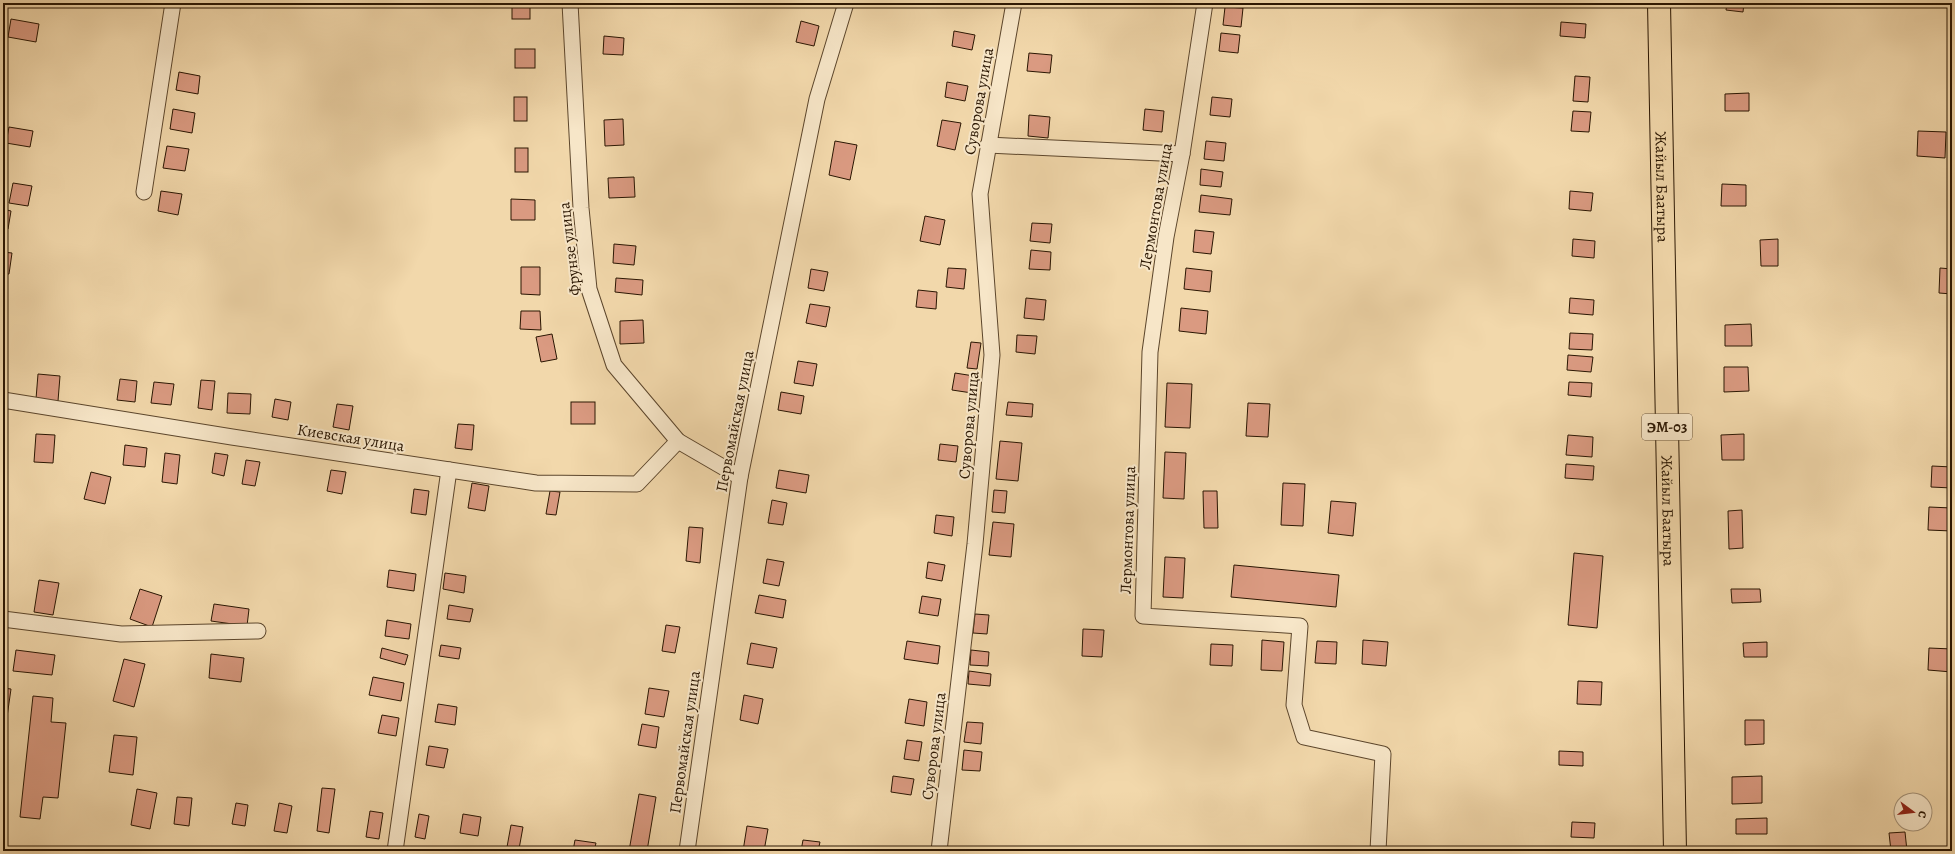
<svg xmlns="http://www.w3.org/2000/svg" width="1955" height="854" viewBox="0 0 1955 854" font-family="Alegreya,serif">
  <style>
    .building { fill: #da9a81; stroke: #2a1602 }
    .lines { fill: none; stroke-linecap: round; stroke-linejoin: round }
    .minor-casing { stroke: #5c462c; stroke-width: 17 }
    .highway-casing { stroke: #2a1602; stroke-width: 24 }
    .minor { stroke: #f7e6c8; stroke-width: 15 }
    .highway { stroke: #f2d8ab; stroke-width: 22 }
    .labels { text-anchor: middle; stroke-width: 4; stroke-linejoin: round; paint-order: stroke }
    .shield { fill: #f7e6c8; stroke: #68543d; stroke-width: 1 }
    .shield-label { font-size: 15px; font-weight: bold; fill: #2a1602 }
    .street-label { font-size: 16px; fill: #2a1602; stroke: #f7e6c8 }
  </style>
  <rect width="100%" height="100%" fill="#f2d8ab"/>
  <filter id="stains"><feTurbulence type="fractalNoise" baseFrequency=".005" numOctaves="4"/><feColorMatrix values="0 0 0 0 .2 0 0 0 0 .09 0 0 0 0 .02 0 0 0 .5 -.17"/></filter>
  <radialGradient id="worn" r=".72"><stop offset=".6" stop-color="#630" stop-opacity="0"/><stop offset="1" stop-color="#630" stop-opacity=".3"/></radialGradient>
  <g class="building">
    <rect x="512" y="3" width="18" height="16"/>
    <polygon points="1727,3 1744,3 1743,12 1726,10"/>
    <polygon points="1225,7 1243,8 1241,27 1223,25"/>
    <polygon points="11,19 39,24 36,42 8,37"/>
    <polygon points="801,21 819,26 814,46 796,42"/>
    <polygon points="1561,22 1586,24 1585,38 1560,36"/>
    <polygon points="954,31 975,35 972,50 952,46"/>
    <polygon points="1221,33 1240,35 1238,53 1219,51"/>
    <polygon points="604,36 624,38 623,55 603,54"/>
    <rect x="515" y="49" width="20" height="19"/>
    <polygon points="1029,53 1052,55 1050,73 1027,71"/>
    <polygon points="179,72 200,76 198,94 176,90"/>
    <polygon points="1575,76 1590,77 1588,102 1573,101"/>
    <polygon points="947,82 968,86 965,101 945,97"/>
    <polygon points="1749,93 1749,111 1725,111 1725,94"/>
    <rect x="514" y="97" width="13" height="24"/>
    <polygon points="1212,97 1232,99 1230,117 1210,115"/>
    <polygon points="173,109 195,113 192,133 170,129"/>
    <polygon points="1145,109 1164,111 1162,132 1143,130"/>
    <polygon points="1573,111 1591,112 1589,132 1571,131"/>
    <polygon points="1029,115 1050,117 1048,138 1028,136"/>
    <polygon points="623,119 624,145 605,146 604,120"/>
    <polygon points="942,120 961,123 955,150 937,146"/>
    <polygon points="9,127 33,131 30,147 6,143"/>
    <polygon points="1918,131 1946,132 1945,158 1917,156"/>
    <polygon points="835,141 857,145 850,180 829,175"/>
    <polygon points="1206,141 1226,143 1224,161 1204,159"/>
    <polygon points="167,146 189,149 185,171 163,168"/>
    <rect x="515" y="148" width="13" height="24"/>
    <polygon points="1201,169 1223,172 1221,187 1200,185"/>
    <polygon points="634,177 635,197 609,198 608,178"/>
    <polygon points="13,183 32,186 28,206 9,203"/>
    <polygon points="1722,184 1746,185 1746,206 1721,206"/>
    <polygon points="161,191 182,194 178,215 158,211"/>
    <polygon points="1570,191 1593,193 1591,211 1569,209"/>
    <polygon points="1201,195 1232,199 1230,215 1199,212"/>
    <polygon points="511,199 535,200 535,220 511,220"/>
    <polygon points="3,209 11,211 8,229 3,228"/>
    <polygon points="925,216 945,220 940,245 920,241"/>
    <polygon points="1032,223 1052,224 1050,243 1030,241"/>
    <polygon points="1195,230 1214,232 1211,254 1193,252"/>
    <polygon points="1573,239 1595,241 1594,258 1572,256"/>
    <polygon points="1778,239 1778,266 1761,266 1760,240"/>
    <polygon points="614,244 636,246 634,265 613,263"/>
    <polygon points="1031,250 1051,252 1050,270 1029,269"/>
    <polygon points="3,252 12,253 9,274 3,274"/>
    <polygon points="521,267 540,267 540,295 521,294"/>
    <polygon points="948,268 966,269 964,289 946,287"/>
    <polygon points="1186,268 1212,271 1210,292 1184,289"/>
    <polygon points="1940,268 1952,269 1952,294 1939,293"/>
    <polygon points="811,269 828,272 824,291 808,288"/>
    <polygon points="616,278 643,280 642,295 615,292"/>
    <polygon points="918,290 937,292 936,309 916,307"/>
    <polygon points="1026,298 1046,300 1044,320 1024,318"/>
    <polygon points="1570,298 1594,300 1593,315 1569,313"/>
    <polygon points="810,304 830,307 826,327 806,323"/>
    <polygon points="1181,308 1208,311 1206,334 1179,331"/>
    <polygon points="521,311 540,311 541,330 520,329"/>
    <polygon points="643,320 644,343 620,344 620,321"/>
    <polygon points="1751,324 1752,346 1725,346 1725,325"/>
    <polygon points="1570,333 1593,334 1592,350 1569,349"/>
    <polygon points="552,334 557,359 541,362 536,337"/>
    <polygon points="1017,335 1037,336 1035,354 1016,352"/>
    <polygon points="971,342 981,343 977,369 967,368"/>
    <polygon points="1568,355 1593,357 1591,372 1567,370"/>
    <polygon points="798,361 817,364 813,386 794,383"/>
    <polygon points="1724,367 1748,367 1749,391 1724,392"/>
    <polygon points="955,373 974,376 972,393 952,390"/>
    <polygon points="38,374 60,376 58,401 36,399"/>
    <polygon points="120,379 137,381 135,402 117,400"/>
    <polygon points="201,380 215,381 212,410 198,408"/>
    <polygon points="154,382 174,384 171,405 151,403"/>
    <polygon points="1569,382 1592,383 1591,397 1568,395"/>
    <polygon points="1167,383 1192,384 1190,428 1165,427"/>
    <polygon points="781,392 804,396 801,414 778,410"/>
    <polygon points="228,393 251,394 250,414 227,413"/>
    <polygon points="275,399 291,402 288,420 272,417"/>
    <rect x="571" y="402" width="24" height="22"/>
    <polygon points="1008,402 1033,404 1032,417 1006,415"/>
    <polygon points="1248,403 1270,404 1268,437 1246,436"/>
    <polygon points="337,404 353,406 349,430 333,427"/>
    <polygon points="458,424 474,425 472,450 455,448"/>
    <polygon points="36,434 55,435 53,463 34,462"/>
    <polygon points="1744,434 1744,460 1722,460 1721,435"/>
    <polygon points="1568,435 1593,437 1592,457 1566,455"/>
    <polygon points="1000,441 1022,443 1018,481 996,479"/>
    <polygon points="940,444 958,446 956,462 938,460"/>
    <polygon points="125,445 147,448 145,467 123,465"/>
    <polygon points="1165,452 1186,453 1184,499 1163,498"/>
    <polygon points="165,453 180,455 177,484 162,482"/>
    <polygon points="215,453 228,455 224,476 212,473"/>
    <polygon points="246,460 260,462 255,486 242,484"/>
    <polygon points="1566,464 1594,466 1593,480 1565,478"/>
    <polygon points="1932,466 1952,467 1952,488 1931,487"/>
    <polygon points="331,470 346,472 342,494 327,491"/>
    <polygon points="779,470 809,475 806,493 776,488"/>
    <polygon points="91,472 111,477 105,504 84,499"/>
    <polygon points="472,483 489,486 485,511 468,508"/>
    <polygon points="1283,483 1305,484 1303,526 1281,525"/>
    <polygon points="414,489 429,491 426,515 411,513"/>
    <polygon points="994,490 1007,491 1005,513 992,512"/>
    <polygon points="550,491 560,492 556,515 546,514"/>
    <polygon points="1203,491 1217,491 1218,528 1204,528"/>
    <polygon points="772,500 787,503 783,525 768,523"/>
    <polygon points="1331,501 1356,503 1353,536 1328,533"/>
    <polygon points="1929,507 1952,508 1952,531 1928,530"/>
    <polygon points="1742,510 1743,548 1729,549 1728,511"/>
    <polygon points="936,515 954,517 952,536 934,533"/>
    <polygon points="993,522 1014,524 1011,557 989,555"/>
    <polygon points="689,527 703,528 700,563 686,561"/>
    <polygon points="1574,553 1603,556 1597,628 1568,625"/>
    <polygon points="1165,557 1185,558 1183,598 1163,597"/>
    <polygon points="767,559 784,562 779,586 763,583"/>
    <polygon points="928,562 945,565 942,581 926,578"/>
    <polygon points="1234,565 1339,575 1336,607 1231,597"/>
    <polygon points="389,570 416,574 414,591 387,587"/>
    <polygon points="445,573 466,576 464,593 443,589"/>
    <polygon points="39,580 59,583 53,615 34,612"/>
    <polygon points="140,589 162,596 152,627 130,619"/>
    <polygon points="1731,589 1760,589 1761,602 1732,603"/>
    <polygon points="759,595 786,600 783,618 755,613"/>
    <polygon points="922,596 941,599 938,616 919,613"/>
    <polygon points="214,604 249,609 247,626 211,621"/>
    <polygon points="449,605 473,609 470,622 447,619"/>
    <polygon points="975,614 989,615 987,634 973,633"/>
    <polygon points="387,620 411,624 409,639 385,636"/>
    <polygon points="666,625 680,627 675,653 662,651"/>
    <polygon points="1083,629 1104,630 1102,657 1082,656"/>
    <polygon points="1262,640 1284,642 1282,671 1261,670"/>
    <polygon points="1363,640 1388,642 1386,666 1362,664"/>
    <polygon points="907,641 940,646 938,664 904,659"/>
    <polygon points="1317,641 1337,642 1336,664 1315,663"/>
    <polygon points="1767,642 1767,657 1744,657 1743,643"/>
    <polygon points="751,643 777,648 773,668 747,664"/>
    <polygon points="1211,644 1233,645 1232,666 1210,665"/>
    <polygon points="441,645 461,648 459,659 439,656"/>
    <polygon points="382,648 408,655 405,665 380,658"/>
    <polygon points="1929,648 1952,649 1952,672 1928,670"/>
    <polygon points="16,650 55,655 52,675 13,671"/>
    <polygon points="971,650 989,652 988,666 970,665"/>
    <polygon points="211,654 244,658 241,682 209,678"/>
    <polygon points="124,659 145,664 134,707 113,701"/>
    <polygon points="969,671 991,674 990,686 968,684"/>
    <polygon points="373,677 404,683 401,701 369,695"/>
    <polygon points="1578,681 1602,682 1601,705 1577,704"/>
    <polygon points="3,688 11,689 3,745"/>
    <polygon points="649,688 669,691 664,717 645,714"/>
    <polygon points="744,695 763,699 758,724 740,720"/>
    <polygon points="33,696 53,698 51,722 66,723 58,798 43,797 40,819 20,817"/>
    <polygon points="909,699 927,702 924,726 905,723"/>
    <polygon points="438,704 457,707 455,725 435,722"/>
    <polygon points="382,715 399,718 396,736 378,733"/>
    <polygon points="1745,720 1764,720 1764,744 1745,745"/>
    <polygon points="967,722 983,723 981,744 964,742"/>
    <polygon points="642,724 659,727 656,748 638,745"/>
    <polygon points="114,735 137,737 133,775 109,772"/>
    <polygon points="907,740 922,742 919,761 904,759"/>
    <polygon points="429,746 448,749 444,768 426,765"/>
    <polygon points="964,750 982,752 980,771 962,770"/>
    <polygon points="1559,751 1583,752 1583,766 1559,765"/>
    <polygon points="893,776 914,779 911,795 891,792"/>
    <polygon points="1762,776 1762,803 1732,804 1732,777"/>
    <polygon points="322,788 335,789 329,833 317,831"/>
    <polygon points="137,789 157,793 150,829 131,825"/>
    <polygon points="639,794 656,797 647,851 629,851"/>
    <polygon points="177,797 192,798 189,826 174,824"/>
    <polygon points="236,803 248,805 245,826 232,824"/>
    <polygon points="279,803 292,806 287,833 274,831"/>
    <polygon points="370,811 383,813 379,839 366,837"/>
    <polygon points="419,814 429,816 425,839 415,837"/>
    <polygon points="463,814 481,817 478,836 460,833"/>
    <polygon points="1767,818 1767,834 1736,834 1736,819"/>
    <polygon points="1572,822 1595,823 1594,838 1571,837"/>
    <polygon points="511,825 523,827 519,849 507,847"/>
    <polygon points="747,826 768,829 764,851 743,851"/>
    <polygon points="1905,832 1907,851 1891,851 1889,833"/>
    <polygon points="575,840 596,843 594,851 573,851"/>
    <polygon points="803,840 820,842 818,851 801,851"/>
    <polygon points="1952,848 1952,851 1937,851 1937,849"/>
  </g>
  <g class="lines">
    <g class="minor-casing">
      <g id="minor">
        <polyline points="570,3 581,208 589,289 614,365 678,441 740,477"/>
        <polyline points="1205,3 1182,154 1166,237 1150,352 1143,616 1300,626 1294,705 1304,737 1383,754 1378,851"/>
        <polyline points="988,145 1182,154"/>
        <polyline points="144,192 173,3"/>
        <polyline points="3,400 232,437 536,483 637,484 678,441"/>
        <polyline points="3,619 121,634 258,631"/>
        <polyline points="395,851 449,470"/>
        <polyline points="687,851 740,477 817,99 846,3"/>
        <polyline points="939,851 975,544 992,355 980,194 1014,3"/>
      </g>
    </g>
    <g class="highway-casing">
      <g id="highway">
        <path id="s1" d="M1659,3L1675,851"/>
      </g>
    </g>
    <use href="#minor" class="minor"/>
    <use href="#highway" class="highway"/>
  </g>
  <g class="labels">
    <rect class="shield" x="1642" y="414" width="50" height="26" rx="3"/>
    <g class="shield-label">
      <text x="1667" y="432">ЭМ-03</text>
    </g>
    <g class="street-label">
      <text transform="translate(978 101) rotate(-80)" y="6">Суворова улица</text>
      <text dy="6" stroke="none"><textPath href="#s1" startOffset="184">Жайыл Баатыра</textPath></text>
      <text transform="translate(1155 206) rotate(-80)" y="6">Лермонтова улица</text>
      <text transform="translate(569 249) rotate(-97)" y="6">Фрунзе улица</text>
      <text transform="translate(734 421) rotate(-79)" y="6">Первомайская улица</text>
      <text transform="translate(968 425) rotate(-85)" y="6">Суворова улица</text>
      <text transform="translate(351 437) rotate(9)" y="6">Киевская улица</text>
      <text dy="6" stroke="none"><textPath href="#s1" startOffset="508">Жайыл Баатыра</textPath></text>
      <text transform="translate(1127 530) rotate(-88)" y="6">Лермонтова улица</text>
      <text transform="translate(684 742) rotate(-82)" y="6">Первомайская улица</text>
      <text transform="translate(933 746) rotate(-83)" y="6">Суворова улица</text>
    </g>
  </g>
  <rect width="1955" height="854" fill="none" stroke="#f2d8ab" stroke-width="16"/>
  <rect x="4" y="4" width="1947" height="846" fill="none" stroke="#2a1602" stroke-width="2"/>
  <rect x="8" y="8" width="1939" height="838" fill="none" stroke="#2a1602"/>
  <g transform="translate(1913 812) rotate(105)"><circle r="19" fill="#f7e6c8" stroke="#a59379"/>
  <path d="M0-3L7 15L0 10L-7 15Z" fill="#8f2418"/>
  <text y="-6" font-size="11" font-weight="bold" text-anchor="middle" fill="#2a1602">С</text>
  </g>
  <rect width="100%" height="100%" filter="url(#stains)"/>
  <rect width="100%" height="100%" fill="url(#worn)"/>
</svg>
